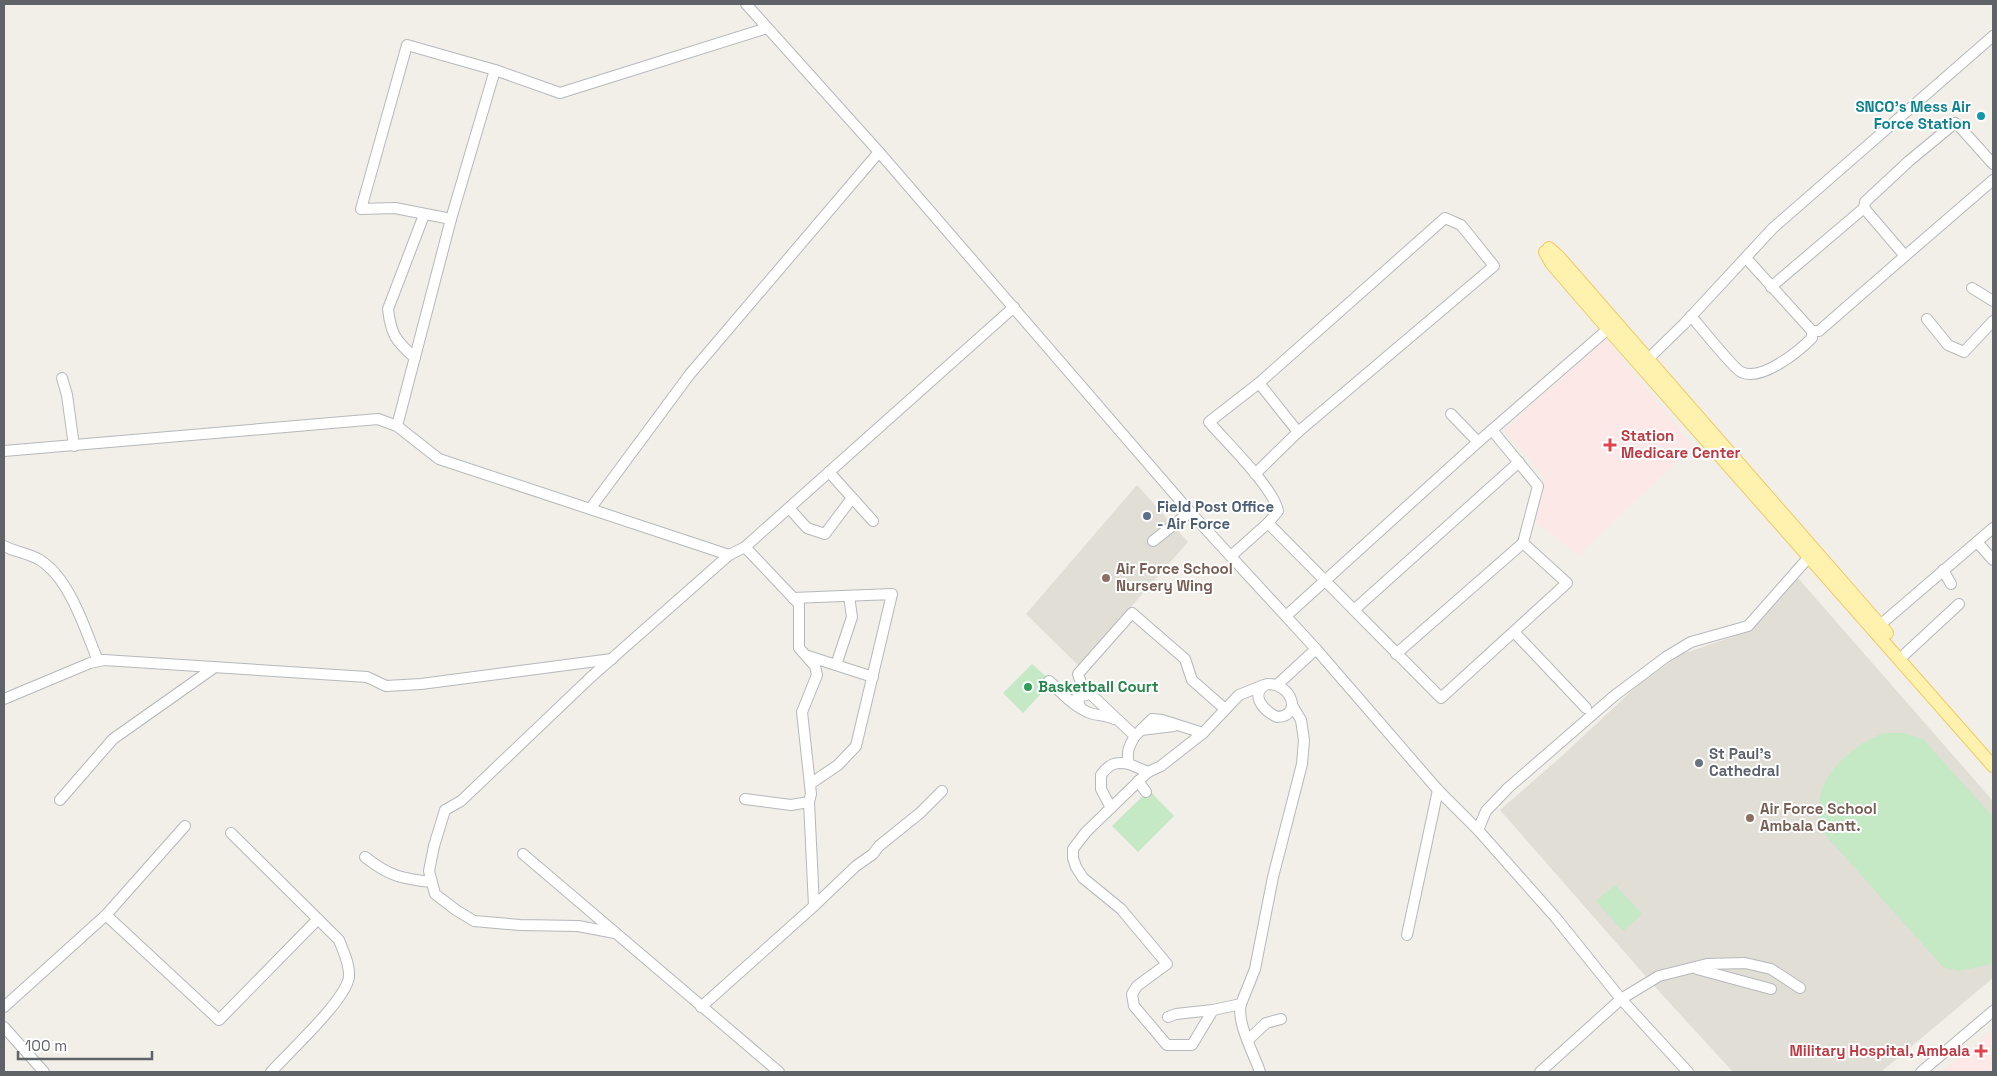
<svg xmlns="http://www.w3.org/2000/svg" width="1997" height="1076" viewBox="0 0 1997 1076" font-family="'Space Grotesk',sans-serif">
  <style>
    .education { fill: #e1ded6 }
    .medical { fill: #fce8e6 }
    .green { fill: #c5e8c5 }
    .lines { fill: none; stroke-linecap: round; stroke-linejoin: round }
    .minor-casing { stroke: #b5b8bc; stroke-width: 12 }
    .major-casing { stroke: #f2c960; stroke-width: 14 }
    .minor { stroke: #fff; stroke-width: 10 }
    .major { stroke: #fff2af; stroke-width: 12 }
    .culture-dot { fill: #0f9aa8; stroke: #fff; stroke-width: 2 }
    .health-dot { fill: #e0444e; stroke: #fff; stroke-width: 2 }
    .service-dot { fill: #5c6f8a; stroke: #fff; stroke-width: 2 }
    .education-dot { fill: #8d6e63; stroke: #fff; stroke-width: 2 }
    .leisure-dot { fill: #2e9e5b; stroke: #fff; stroke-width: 2 }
    .worship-dot { fill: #6b7280; stroke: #fff; stroke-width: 2 }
    .labels { text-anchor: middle; stroke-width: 4; stroke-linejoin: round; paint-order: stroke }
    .culture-label { font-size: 15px; font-weight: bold; fill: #0d838f; stroke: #fff; text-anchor: end }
    .health-label { font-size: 15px; font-weight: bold; fill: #be3a42; stroke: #fff; text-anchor: start }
    .service-label { font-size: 15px; font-weight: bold; fill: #4e5e75; stroke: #fff; text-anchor: start }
    .education-label { font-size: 15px; font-weight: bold; fill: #785e54; stroke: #fff; text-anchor: start }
    .leisure-label { font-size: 15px; font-weight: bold; fill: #27864d; stroke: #fff; text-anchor: start }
    .worship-label { font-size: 15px; font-weight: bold; fill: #5b616d; stroke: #fff; text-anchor: start }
  </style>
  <rect width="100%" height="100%" fill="#f1efe8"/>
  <g class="education">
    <polygon points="1137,485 1188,542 1079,666 1026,614"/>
    <polygon points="1798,578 1993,801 1993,978 1881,1072 1733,1072 1656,988 1500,810 1563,755 1638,685 1682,654 1747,632 1793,581"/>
  </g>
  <g class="medical">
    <polygon points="1605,338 1693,446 1579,555 1536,523 1545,478 1504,430"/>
    <polygon points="1993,1029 1993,1072 1943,1072"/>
  </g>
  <g class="green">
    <polygon points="1032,664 1052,682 1023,713 1003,693"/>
    <path d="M1883,733H1904L1923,739L1993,817V962L1991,964L1959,971L1943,967L1821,830C1820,822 1818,811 1819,803C1822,770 1855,745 1883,733Z"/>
    <polygon points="1149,790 1174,816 1138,852 1112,826"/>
    <polygon points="1615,885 1642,914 1623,931 1596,901"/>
  </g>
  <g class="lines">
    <g class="minor-casing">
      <g id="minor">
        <polyline points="746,4 879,152 1190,512 1316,649 1438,790 1478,830 1556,918 1621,999 1688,1072"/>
        <polyline points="1864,208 1865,202 1909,161 1955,123 1959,126 1993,164"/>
        <polyline points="451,219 395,208 361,209 407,45 495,70 560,93 767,28"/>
        <polyline points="1905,256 1993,180"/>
        <polyline points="1771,287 1864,208 1905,256 1819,331 1812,331"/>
        <polyline points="1972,288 1993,301"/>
        <path d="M1691,316C1698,324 1734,369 1741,372C1761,382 1798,352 1812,338V331L1746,258"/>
        <polyline points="1927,319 1948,345 1964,352 1993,321"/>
        <path d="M415,358C396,341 391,335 388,309L424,215"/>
        <polyline points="1648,359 1684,324 1773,228 1993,36"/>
        <polyline points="62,378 67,395 74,446"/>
        <polyline points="1259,383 1298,432"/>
        <polyline points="1451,414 1478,442"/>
        <polyline points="397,426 451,219 495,70"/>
        <polyline points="4,451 378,419 397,426 439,459 729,555"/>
        <polyline points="829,472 873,521"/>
        <polyline points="789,508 807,528 825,534 852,498"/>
        <polyline points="590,509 690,374 879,152"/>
        <polyline points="1268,523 1441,698 1567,583 1523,543 1538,486 1492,430"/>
        <polyline points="1153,541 1190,512"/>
        <polyline points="1977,542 1993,560"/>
        <path d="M4,546C15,552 29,553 40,560C70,579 85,629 98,661"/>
        <path d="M1231,556L1268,523L1278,511C1273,487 1227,443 1209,422L1259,383L1445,218L1461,225L1494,266L1298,432L1255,474"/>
        <polyline points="1943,570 1951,584"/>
        <polyline points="793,598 892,594 856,746 838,765 810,784"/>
        <polyline points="1354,610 1519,462"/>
        <polyline points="1286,616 1478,442 1608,329"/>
        <polyline points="1880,625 1993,528"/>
        <polyline points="1514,632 1586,708"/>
        <polyline points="1396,654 1523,543"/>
        <polyline points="1905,654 1959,604"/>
        <polyline points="808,656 873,677"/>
        <polyline points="836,665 852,617 849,596"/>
        <path d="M1049,681C1062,693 1074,707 1090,713C1098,716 1106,715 1114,719"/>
        <path d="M1267,684C1292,683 1303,716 1277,717C1264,711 1248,694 1267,684Z"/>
        <polyline points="1264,685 1239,695 1203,733 1161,766 1148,772 1086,832 1073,849 1073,858 1076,867 1083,878 1121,909 1167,964 1137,986 1132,994 1134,1006 1167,1045 1192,1045 1213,1010 1241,1004 1255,969 1273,877 1302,764 1304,740 1301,720 1292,705"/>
        <polyline points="1277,685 1316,649"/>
        <polyline points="4,699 90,663 104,660 367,677 386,686 421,684 612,659"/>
        <polyline points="1080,707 1077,697 1086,695 1086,690"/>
        <polyline points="1141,730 1174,726"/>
        <polyline points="1203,733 1162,720 1152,719 1135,736 1082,686 1078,674 1132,613 1185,659 1192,680 1225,709"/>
        <path d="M1135,736C1129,746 1126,752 1129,764L1148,772"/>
        <polyline points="1138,781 1146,792"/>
        <polyline points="745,799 791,805 809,802 811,794 802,712 817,675 815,666 799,648 799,604 745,547"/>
        <polyline points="60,800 113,739 215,667"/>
        <polyline points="809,802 814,906 856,866 873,854 879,846 920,813 942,791"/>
        <path d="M1111,808L1101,789V775C1109,764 1116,761 1129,764"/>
        <polyline points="1478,830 1486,811 1508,788 1614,696 1666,657 1691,642 1748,626 1808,558"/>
        <path d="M231,833L339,940C343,951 350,964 349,977C346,1000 288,1053 271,1072"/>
        <polyline points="523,854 779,1072"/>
        <path d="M365,857C389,876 402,879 432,882"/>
        <polyline points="106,915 219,1020 318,919"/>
        <polyline points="615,933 578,926 520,925 474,921 456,910 435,894 429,871 434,846 445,810 461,801 591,677 729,555 745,547 1014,307"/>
        <polyline points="1407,935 1438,790"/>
        <polyline points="1697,969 1771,989"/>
        <path d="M1241,1004C1236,1022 1254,1054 1260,1072"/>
        <polyline points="4,1007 106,915 185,826"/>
        <polyline points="701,1007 814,906"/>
        <polyline points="1168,1017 1176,1014 1213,1010"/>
        <polyline points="4,1027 44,1072"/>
        <polyline points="1248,1040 1266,1023 1281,1019"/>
        <polyline points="1540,1072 1621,999 1659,976 1707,964 1745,963 1771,969 1800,988"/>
        <polyline points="1921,1072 1993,1011"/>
      </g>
    </g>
    <g class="major-casing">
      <g id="major">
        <polyline points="1549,248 1559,257 1887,633"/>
        <polyline points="1545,252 1551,263 1608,329 1993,766"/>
      </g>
    </g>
    <use href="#minor" class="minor"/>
    <use href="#major" class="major"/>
  </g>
  <circle class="culture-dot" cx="1981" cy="116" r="5"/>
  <g class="health-dot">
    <path d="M1607.5 437.5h5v5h5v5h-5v5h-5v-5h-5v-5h5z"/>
    <path d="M1978.5 1043.5h5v5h5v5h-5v5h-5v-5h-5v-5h5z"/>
  </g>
  <circle class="service-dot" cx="1147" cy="516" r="5"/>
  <g class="education-dot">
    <circle cx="1106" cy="578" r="5"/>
    <circle cx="1750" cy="818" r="5"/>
  </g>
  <circle class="leisure-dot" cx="1028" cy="687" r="5"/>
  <circle class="worship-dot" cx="1699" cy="763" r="5"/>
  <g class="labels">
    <g class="culture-label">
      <text x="1971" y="112">SNCO's Mess Air<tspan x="1971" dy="17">Force Station</tspan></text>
    </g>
    <g class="health-label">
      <text x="1621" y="441">Station<tspan x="1621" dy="17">Medicare Center</tspan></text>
      <text x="1970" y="1056" text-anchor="end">Military Hospital, Ambala</text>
    </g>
    <g class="service-label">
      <text x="1157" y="512">Field Post Office<tspan x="1157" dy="17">- Air Force</tspan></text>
    </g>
    <g class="education-label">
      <text x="1116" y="574">Air Force School<tspan x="1116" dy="17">Nursery Wing</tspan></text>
      <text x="1760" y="814">Air Force School<tspan x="1760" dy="17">Ambala Cantt.</tspan></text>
    </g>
    <g class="leisure-label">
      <text x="1038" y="692">Basketball Court</text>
    </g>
    <g class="worship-label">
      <text x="1709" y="759">St Paul's<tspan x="1709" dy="17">Cathedral</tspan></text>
    </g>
  </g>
  <rect width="1997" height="1076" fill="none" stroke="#5f6368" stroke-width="10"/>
  <path d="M18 1051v8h134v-8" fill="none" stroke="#5f6368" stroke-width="2.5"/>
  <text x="25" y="1051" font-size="15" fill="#5f6368" stroke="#ffffff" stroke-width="4" paint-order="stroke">100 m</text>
</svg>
